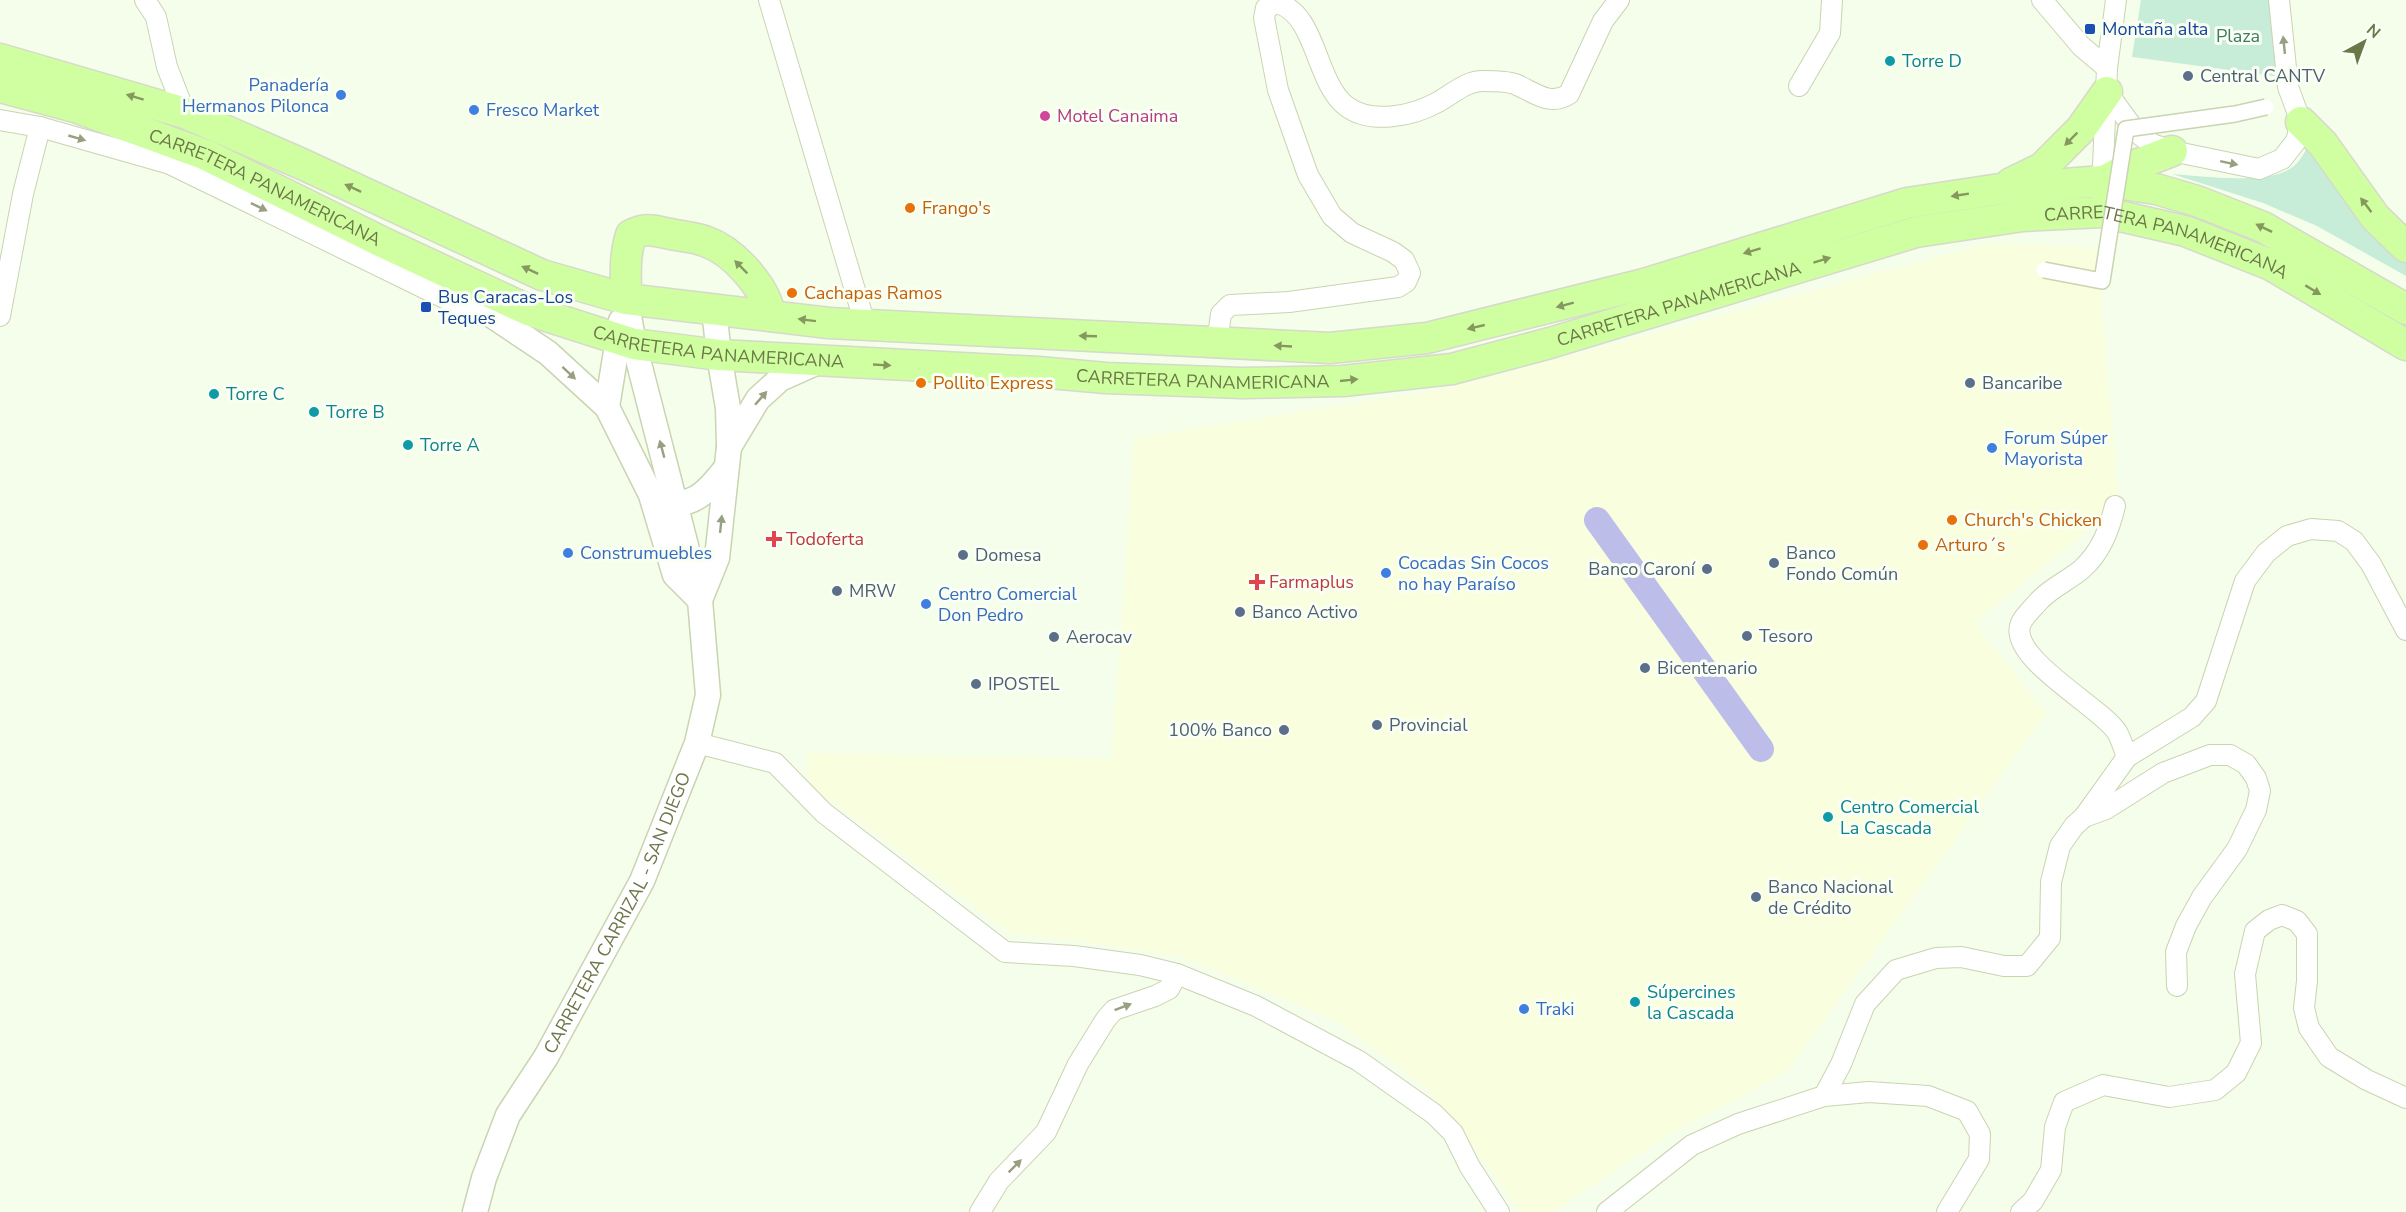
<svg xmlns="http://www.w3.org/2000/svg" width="2406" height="1212" viewBox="0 0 2406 1212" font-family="'Nunito Sans',sans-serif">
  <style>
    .commercial { fill: #f9fede }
    .green { fill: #c7edd9 }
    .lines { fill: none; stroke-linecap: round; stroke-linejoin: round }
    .canal { stroke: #bdbdea; stroke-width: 26 }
    .minor-casing { stroke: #c9d4b1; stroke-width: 22 }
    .tertiary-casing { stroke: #c9d4b1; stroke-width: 27 }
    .primary-casing { stroke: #d6d9cc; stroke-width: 33 }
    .minor { stroke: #fff; stroke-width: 20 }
    .tertiary { stroke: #fff; stroke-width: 24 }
    .primary { stroke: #d0ffa1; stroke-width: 30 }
    .pedestrian-bridge-casing { stroke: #c9d4b1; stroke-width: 18; stroke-linecap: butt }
    .pedestrian-bridge { stroke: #fff; stroke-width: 15 }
    .oneway { fill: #98a07f }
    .oneway2 { fill: #85995e }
    .transit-dot { fill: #1a4fb4; stroke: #f9fff2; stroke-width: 2 }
    .culture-dot { fill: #0f9aa8; stroke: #f9fff2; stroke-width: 2 }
    .service-dot { fill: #5c6f8a; stroke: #f9fff2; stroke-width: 2 }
    .shop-dot { fill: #3f7fe0; stroke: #f9fff2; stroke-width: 2 }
    .hotel-dot { fill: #d1479c; stroke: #f9fff2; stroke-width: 2 }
    .food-dot { fill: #e8710a; stroke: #f9fff2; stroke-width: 2 }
    .health-dot { fill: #e0444e; stroke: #f9fff2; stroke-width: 2 }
    .labels { text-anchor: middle; stroke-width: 6; stroke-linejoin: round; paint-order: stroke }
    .transit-label { font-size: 18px; fill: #164399; stroke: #f9fff2; text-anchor: start }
    .park-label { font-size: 18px; fill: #3f7b62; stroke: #f9fff2 }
    .culture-label { font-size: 18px; fill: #0d838f; stroke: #f9fff2; text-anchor: start }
    .service-label { font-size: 18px; fill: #4e5e75; stroke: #f9fff2; text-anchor: start }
    .shop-label { font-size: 18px; fill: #366cbe; stroke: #f9fff2; text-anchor: start }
    .hotel-label { font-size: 18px; fill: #b23c85; stroke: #f9fff2; text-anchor: start }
    .street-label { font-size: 18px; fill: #6c7748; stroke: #f9fff2 }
    .food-label { font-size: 18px; fill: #c56008; stroke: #f9fff2; text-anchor: start }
    .health-label { font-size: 18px; fill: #be3a42; stroke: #f9fff2; text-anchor: start }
  </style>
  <rect width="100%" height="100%" fill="#f5feeb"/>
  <polygon class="commercial" points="1993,242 2097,248 2119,504 1975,623 2046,714 1787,1072 1668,1135 1553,1212 1521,1212 1470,1142 1425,1087 1334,1020 1183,957 1079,941 1011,934 809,784 806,753 1112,758 1134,438 1450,388"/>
  <g class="green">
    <polygon points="2141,0 2271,0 2281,77 2132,57"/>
    <path d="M2314,134L2406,261V276L2317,226L2263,203L2172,174C2201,176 2273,186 2295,165C2304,157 2308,144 2314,134Z"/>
  </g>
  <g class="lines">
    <polyline class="canal" points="1597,520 1761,749"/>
    <g class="minor-casing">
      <g id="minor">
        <polyline points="145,0 156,17 167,67 185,113"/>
        <polyline points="769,0 865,324"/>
        <polyline points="2042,0 2081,46 2107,68"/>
        <polyline points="1799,86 1830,33 1832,0"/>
        <polyline points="2107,92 2136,132 2152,144 2172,151 2259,169 2282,159 2296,141 2301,122 2288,87 2279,0"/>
        <polyline points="0,120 40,127 170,164 465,308"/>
        <polyline points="2102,191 2107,68 2116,0"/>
        <polyline points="0,316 23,194 40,127"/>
        <path d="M1217,343L1221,314L1230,305L1289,302L1398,287L1406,282L1410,273L1404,260L1393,252L1352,233L1332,216L1308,175L1278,90L1264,18L1266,8L1277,3C1317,14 1315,82 1346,106C1371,125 1413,116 1438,102C1453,94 1465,81 1483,81C1492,81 1506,81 1515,84C1534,92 1550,107 1569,94L1603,21L1619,0"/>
        <polyline points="697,743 775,763 824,813 1005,952 1074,956 1140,965 1177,974 1256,1006 1359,1061 1434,1114 1453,1133 1470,1167 1499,1212"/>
        <polyline points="2127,757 2192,717 2206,701 2245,581 2266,553 2287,536 2311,529 2338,531 2354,541 2371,564 2406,630"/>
        <path d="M2084,817L2127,757C2124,749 2121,739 2117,732C2100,706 2006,657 2021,623C2024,616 2033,608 2038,602C2050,588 2068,581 2082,569C2101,552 2109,530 2115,506"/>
        <polyline points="1824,1096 1841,1064 1865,1004 1896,970 1936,958 1961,957 2004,966 2027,966 2050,938 2051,882 2060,846 2074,826 2084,817 2106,809 2163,773 2210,755 2230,755 2246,764 2256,778 2260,791 2256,810 2237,849 2202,897 2186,926 2176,952 2177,986"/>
        <polyline points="980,1212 999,1181 1046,1132 1078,1064 1106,1019 1114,1010 1155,996 1169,989 1177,974"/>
        <polyline points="1607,1212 1692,1145 1738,1124 1824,1096 1869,1092 1928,1096 1967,1111 1980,1134 1979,1159 1947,1212"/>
        <polyline points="2021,1212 2033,1201 2051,1170 2055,1127 2064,1102 2103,1085 2169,1097 2215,1090 2236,1073 2251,1043 2245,974 2255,931 2269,920 2282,915 2297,921 2307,934 2307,981 2304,1008 2309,1028 2329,1057 2367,1080 2406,1098"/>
      </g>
    </g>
    <g class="tertiary-casing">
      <g id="tertiary">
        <polyline points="439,280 548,353 607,407 651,495 675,575 700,600"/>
        <polyline points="607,407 621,321"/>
        <polyline points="729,447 758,399 780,379 818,362"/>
        <path d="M663,502C693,509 709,490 726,468"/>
        <polyline points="700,600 717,558 729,447 728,408 719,355 714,309"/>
        <path id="s1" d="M475,1212L484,1178L508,1115L546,1057L642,881L697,743L708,695L700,600L634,344L626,299"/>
      </g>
    </g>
    <g class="primary-casing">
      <g id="primary">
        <polyline points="0,59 185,113 302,164 542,275 626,299 829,323 1330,348 1427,338 1644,284 1907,203 2000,189 2102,181 2156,189 2197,201 2263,227 2406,309"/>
        <path id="s2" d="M0,87L75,107L206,155L384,243L528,310L634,344L719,355L1038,372L1106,378L1242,383L1343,381L1452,369L1550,343L1916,232L2023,216L2102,212L2185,231L2271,265L2406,345"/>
        <polyline points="2301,122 2323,144 2375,217 2406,247"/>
        <polyline points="2011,183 2042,168 2081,129 2107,92"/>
        <polyline points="2099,184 2128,168 2172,151"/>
        <path d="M626,299C626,277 624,256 631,235C647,227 654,231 671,234C683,237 696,237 707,242C733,251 767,288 770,316"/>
      </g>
    </g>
    <use href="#minor" class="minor"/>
    <use href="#tertiary" class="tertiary"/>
    <use href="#primary" class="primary"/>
    <g class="pedestrian-bridge-casing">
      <polyline id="pedestrian-bridge" points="2044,270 2102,281 2126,129 2235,114 2266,107"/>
    </g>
    <use href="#pedestrian-bridge" class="pedestrian-bridge"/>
  </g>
  <defs><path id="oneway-solid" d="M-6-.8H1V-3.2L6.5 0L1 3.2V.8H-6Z" transform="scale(1.5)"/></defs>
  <g class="oneway">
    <use href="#oneway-solid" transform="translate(2284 45) rotate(-96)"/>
    <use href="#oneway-solid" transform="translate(77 138) rotate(16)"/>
    <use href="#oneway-solid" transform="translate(2229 163) rotate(12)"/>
    <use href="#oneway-solid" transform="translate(259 207) rotate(26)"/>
    <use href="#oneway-solid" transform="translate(569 373) rotate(43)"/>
    <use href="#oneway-solid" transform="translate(761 398) rotate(-49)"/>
    <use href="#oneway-solid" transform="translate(662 449) rotate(-105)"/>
    <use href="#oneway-solid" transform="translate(721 524) rotate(-84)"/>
    <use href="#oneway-solid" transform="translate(1123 1007) rotate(-21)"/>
    <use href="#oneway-solid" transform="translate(1015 1166) rotate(-45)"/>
  </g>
  <g class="oneway2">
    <use href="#oneway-solid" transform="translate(135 97) rotate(-163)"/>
    <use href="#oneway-solid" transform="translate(2071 139) rotate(135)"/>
    <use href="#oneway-solid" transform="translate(353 188) rotate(-155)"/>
    <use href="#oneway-solid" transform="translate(1960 195) rotate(171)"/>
    <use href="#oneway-solid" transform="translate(2366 205) rotate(-127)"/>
    <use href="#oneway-solid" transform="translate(2264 228) rotate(-154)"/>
    <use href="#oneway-solid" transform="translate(1752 251) rotate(163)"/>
    <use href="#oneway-solid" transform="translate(1822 260) rotate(-17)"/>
    <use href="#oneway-solid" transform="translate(741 267) rotate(-135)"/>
    <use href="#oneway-solid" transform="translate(530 270) rotate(-155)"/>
    <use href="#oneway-solid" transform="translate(2313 290) rotate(31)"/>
    <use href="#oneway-solid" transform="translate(1565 305) rotate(165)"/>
    <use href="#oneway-solid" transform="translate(807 320) rotate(-173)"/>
    <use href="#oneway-solid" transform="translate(1476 327) rotate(167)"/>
    <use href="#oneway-solid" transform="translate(1088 336) rotate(-178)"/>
    <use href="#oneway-solid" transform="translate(1283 346) rotate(-177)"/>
    <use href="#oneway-solid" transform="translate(882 365) rotate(3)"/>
    <use href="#oneway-solid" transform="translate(1349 380) rotate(-6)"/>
  </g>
  <g class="transit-dot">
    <rect x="2084" y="23" width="12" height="12" rx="3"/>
    <rect x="420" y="301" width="12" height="12" rx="3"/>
  </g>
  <g class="culture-dot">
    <circle cx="1890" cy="61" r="6"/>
    <circle cx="214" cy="394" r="6"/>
    <circle cx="314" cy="412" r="6"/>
    <circle cx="408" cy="445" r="6"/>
    <circle cx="1828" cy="817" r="6"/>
    <circle cx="1635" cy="1002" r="6"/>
  </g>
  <g class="service-dot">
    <circle cx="2188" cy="76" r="6"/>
    <circle cx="1970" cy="383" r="6"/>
    <circle cx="963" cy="555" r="6"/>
    <circle cx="1774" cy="563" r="6"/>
    <circle cx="1707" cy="569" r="6"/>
    <circle cx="837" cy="591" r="6"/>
    <circle cx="1240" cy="612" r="6"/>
    <circle cx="1747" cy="636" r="6"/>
    <circle cx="1054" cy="637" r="6"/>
    <circle cx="1645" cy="668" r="6"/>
    <circle cx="976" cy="684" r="6"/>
    <circle cx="1377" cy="725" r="6"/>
    <circle cx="1284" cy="730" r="6"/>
    <circle cx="1756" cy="897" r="6"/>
  </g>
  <g class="shop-dot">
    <circle cx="341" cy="95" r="6"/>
    <circle cx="474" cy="110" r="6"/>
    <circle cx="1992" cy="448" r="6"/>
    <circle cx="568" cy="553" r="6"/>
    <circle cx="1386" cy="573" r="6"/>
    <circle cx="926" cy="604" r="6"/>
    <circle cx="1524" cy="1009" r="6"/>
  </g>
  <circle class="hotel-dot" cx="1045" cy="116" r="6"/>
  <g class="food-dot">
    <circle cx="910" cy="208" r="6"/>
    <circle cx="792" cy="293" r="6"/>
    <circle cx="921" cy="383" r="6"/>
    <circle cx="1952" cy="520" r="6"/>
    <circle cx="1923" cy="545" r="6"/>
  </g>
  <g class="health-dot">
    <path d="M771 530h6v6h6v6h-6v6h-6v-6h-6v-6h6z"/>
    <path d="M1254 573h6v6h6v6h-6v6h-6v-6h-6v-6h6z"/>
  </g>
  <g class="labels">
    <g class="transit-label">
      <text x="2102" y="35">Montaña alta</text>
      <text x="438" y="303">Bus Caracas-Los<tspan x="438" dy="21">Teques</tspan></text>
    </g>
    <g class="park-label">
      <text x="2238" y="42">Plaza</text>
    </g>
    <g class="culture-label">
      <text x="1902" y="67">Torre D</text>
      <text x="226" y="400">Torre C</text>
      <text x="326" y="418">Torre B</text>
      <text x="420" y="451">Torre A</text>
      <text x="1840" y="813">Centro Comercial<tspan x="1840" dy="21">La Cascada</tspan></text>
      <text x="1647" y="998">Súpercines<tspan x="1647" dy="21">la Cascada</tspan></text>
    </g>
    <g class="service-label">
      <text x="2200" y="82">Central CANTV</text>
      <text x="1982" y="389">Bancaribe</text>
      <text x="1786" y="559">Banco<tspan x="1786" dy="21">Fondo Común</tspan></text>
      <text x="975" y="561">Domesa</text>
      <text x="1695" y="575" text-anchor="end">Banco Caroní</text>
      <text x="849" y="597">MRW</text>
      <text x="1252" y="618">Banco Activo</text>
      <text x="1759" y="642">Tesoro</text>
      <text x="1066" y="643">Aerocav</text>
      <text x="1657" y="674">Bicentenario</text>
      <text x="988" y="690">IPOSTEL</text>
      <text x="1389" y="731">Provincial</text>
      <text x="1272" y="736" text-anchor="end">100% Banco</text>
      <text x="1768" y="893">Banco Nacional<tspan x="1768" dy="21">de Crédito</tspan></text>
    </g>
    <g class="shop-label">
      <text x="329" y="91" text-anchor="end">Panadería<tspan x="329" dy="21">Hermanos Pilonca</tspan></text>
      <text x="486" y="116">Fresco Market</text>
      <text x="2004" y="444">Forum Súper<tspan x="2004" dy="21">Mayorista</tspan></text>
      <text x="580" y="559">Construmuebles</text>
      <text x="1398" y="569">Cocadas Sin Cocos<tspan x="1398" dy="21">no hay Paraíso</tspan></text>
      <text x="938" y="600">Centro Comercial<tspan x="938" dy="21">Don Pedro</tspan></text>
      <text x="1536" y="1015">Traki</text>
    </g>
    <g class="hotel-label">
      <text x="1057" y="122">Motel Canaima</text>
    </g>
    <g class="street-label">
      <text dy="6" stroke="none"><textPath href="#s2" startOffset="284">CARRETERA PANAMERICANA</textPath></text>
      <text dy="6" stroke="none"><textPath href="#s2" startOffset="2246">CARRETERA PANAMERICANA</textPath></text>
      <text dy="6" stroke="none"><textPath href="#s2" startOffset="1742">CARRETERA PANAMERICANA</textPath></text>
      <text dy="6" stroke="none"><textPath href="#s2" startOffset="770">CARRETERA PANAMERICANA</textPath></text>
      <text dy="6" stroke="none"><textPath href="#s2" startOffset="1256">CARRETERA PANAMERICANA</textPath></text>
      <text dy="6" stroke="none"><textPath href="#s1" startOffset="333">CARRETERA CARRIZAL - SAN DIEGO</textPath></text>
    </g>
    <g class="food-label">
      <text x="922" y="214">Frango's</text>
      <text x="804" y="299">Cachapas Ramos</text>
      <text x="933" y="389">Pollito Express</text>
      <text x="1964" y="526">Church's Chicken</text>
      <text x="1935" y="551">Arturo´s</text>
    </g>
    <g class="health-label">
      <text x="786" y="545">Todoferta</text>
      <text x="1269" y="588">Farmaplus</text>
    </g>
  </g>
  <g transform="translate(2364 42) rotate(41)" stroke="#f9fff2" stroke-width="4.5" paint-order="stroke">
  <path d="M0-4.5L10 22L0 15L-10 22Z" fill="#6c7748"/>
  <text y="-9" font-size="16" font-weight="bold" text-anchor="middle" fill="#6c7748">N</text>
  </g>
</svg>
